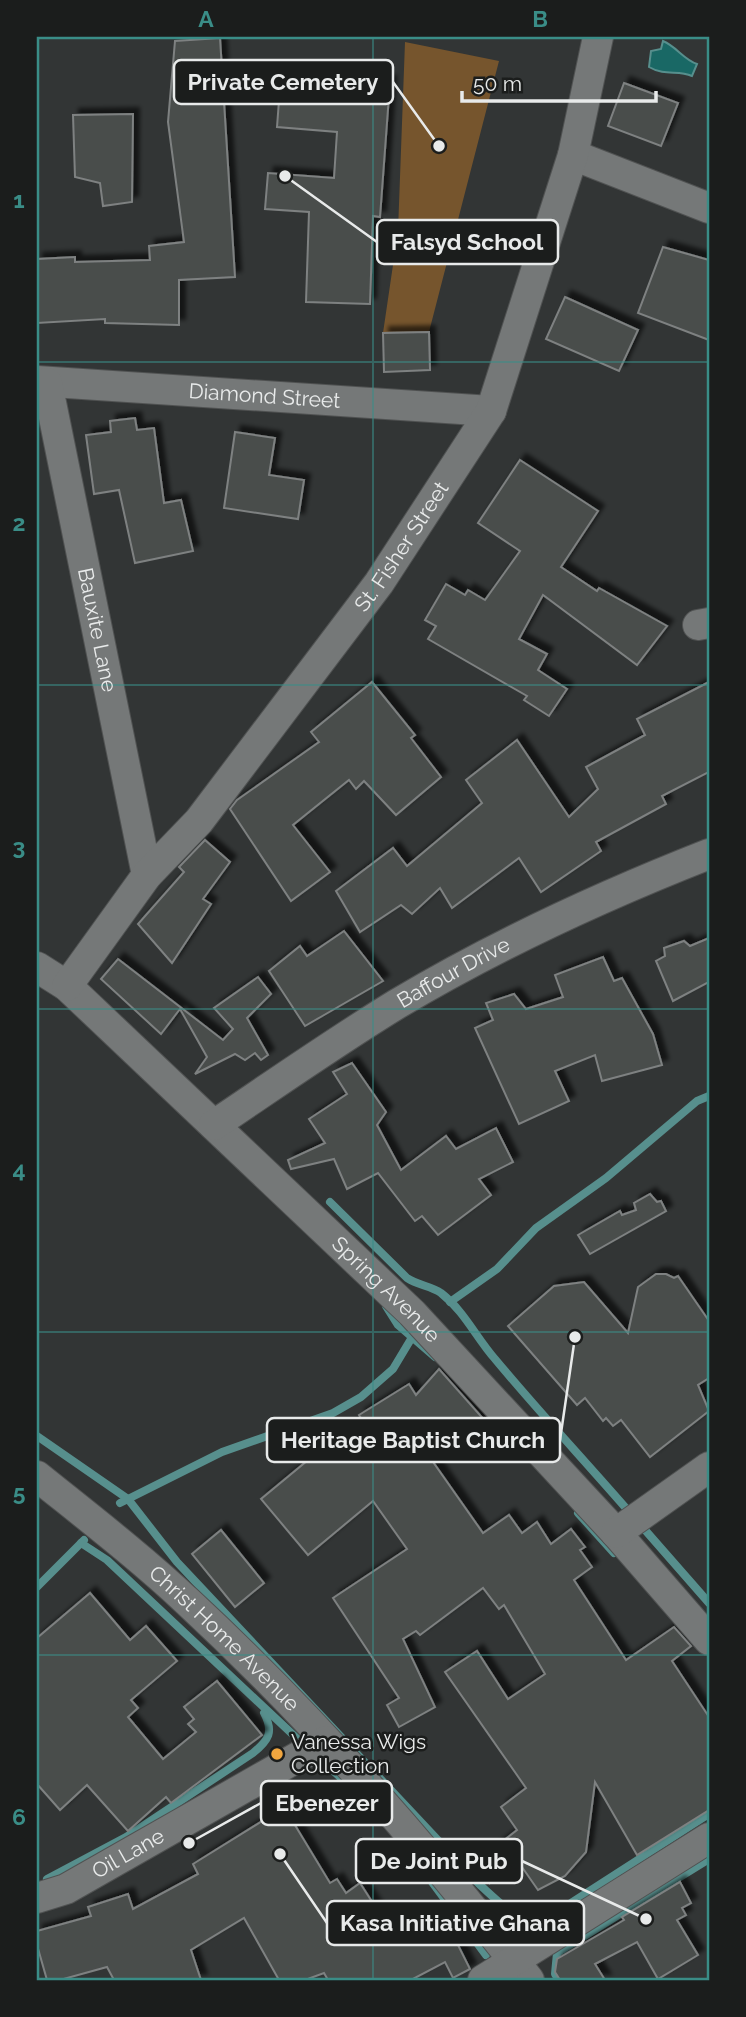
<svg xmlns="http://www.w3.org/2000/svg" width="746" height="2017" viewBox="0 0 746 2017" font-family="Raleway,sans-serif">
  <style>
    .green { fill: #76552d }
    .water { fill: #196865; stroke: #578f8d; stroke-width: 2 }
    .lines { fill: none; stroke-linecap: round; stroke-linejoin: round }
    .stream { stroke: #578f8d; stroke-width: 8 }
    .building { fill: #494d4c; stroke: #7e8181; stroke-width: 2; filter: url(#shadow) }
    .street-casing { stroke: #505252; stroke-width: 32 }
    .street { stroke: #757878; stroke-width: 30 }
    .grid { fill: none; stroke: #3a8d87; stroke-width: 2; stroke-opacity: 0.55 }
    .poi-dot { fill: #f1a63f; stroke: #1b1d1c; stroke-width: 2.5 }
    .labels { text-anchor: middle; stroke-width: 5; stroke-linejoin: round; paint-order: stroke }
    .street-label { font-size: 21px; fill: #e8eaea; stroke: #1b1d1c }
    .poi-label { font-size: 21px; fill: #e8eaea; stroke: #1b1d1c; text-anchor: start }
    .leader { fill: none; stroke: #e8eaea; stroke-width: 2.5 }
    .callout-dot { fill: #e8eaea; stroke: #1b1d1c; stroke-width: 2.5 }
    .callout { fill: #1b1d1c; stroke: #e8eaea; stroke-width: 2.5 }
    .callout-label { font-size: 23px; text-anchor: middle; font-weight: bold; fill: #e8eaea }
    .neatline { fill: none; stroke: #3a8d87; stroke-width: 2.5 }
    .grid-label { font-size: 23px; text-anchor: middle; font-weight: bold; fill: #3a8d87 }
  </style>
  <defs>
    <filter id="shadow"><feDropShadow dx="6" dy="-6" stdDeviation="2" flood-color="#0009"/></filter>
  </defs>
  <rect width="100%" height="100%" fill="#323535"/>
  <polygon class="green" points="405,42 499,61 429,332 383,333 398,231"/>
  <path class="water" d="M663,41C677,47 683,59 697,64L692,76C678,69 666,77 649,67L651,51L661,49Z"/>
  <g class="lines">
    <g class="stream">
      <path d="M330,1202L407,1278C417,1285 431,1286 441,1293C465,1312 475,1336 495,1359C539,1412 586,1462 631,1514"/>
      <polyline points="450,1302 497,1269 536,1228 606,1178 697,1101 709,1096"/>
      <polyline points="386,1306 398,1325 435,1357"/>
      <path d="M37,1436L128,1499L177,1562L480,1885C512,1914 520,1926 563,1908L709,1814"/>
      <polyline points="120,1503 222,1452 333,1413 361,1397 393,1369 411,1339"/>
      <polyline points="578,1513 614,1553"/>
      <polyline points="639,1523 709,1603"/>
      <polyline points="81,1543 107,1560 304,1745"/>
      <polyline points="37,1587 84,1540"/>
      <polyline points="314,1753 341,1778"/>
      <path d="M47,1879L126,1837L253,1753C269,1740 274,1732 264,1713"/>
      <polyline points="432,1882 486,1955"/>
      <polyline points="559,1980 555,1974 557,1953 709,1859"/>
    </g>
  </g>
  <g class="building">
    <polygon points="220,38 235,277 179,280 179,325 105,323 105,319 37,323 37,259 75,257 75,262 150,260 149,246 184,242 168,122 175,41"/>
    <polygon points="281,74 390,82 380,217 373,216 370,304 306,302 309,212 265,209 268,173 334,178 337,132 277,127"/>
    <polygon points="624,83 678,103 661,146 608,126"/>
    <polygon points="133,114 132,202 103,206 100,183 75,177 73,115"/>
    <polygon points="663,247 709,260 709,340 638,313"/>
    <polygon points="565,297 638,330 619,371 546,339"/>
    <polygon points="429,332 430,370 384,372 383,333"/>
    <polygon points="135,418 137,430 154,428 164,503 181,500 193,551 135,563 119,490 94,494 86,435 111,432 110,421"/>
    <polygon points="235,432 275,438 269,475 304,480 298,519 224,508"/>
    <polygon points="520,460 598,511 561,567 597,591 599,588 667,626 637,665 543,595 519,639 547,654 538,670 567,689 549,716 524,700 527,696 428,639 436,626 425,620 446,584 465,595 468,590 485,600 520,551 478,523"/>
    <polygon points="372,682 415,735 411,738 441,777 396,815 364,781 356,789 349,780 293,825 330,872 291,901 230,809 237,800 319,742 311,732"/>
    <polygon points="709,682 709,772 662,796 666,804 596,842 601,851 541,892 519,858 452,908 440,888 412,914 401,905 360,932 336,891 393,848 407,866 482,803 466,780 517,740 569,817 598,789 586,767 645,735 637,719"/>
    <polygon points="205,840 230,862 203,899 211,904 172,963 138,924 184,872 179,867"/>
    <polygon points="344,931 383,981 305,1026 269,971 300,946 307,956"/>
    <polygon points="709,938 709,982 673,1001 656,961 665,956 664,948 684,941 690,946"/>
    <polygon points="603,957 614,981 622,978 653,1034 662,1065 602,1081 595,1055 555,1071 569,1101 519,1124 475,1028 493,1020 486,1003 514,994 526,1009 563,997 555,975"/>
    <polygon points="118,959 223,1040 233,1029 214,1008 258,977 271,994 247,1018 268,1055 261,1060 255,1053 245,1060 235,1054 195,1074 207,1057 180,1009 161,1034 101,979"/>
    <polygon points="352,1063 386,1112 377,1125 401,1170 446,1136 456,1149 496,1128 513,1162 479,1179 491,1195 438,1235 422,1216 415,1221 378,1173 347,1189 334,1159 291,1169 288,1160 325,1143 309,1119 347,1094 333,1072"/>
    <polygon points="650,1194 657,1202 661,1201 666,1211 590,1254 578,1235 620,1211 622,1215 636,1210 634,1203"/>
    <polygon points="656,1274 666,1274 674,1278 678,1276 709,1321 709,1378 698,1385 709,1411 650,1457 621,1420 613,1426 606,1418 603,1421 585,1398 577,1405 508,1326 554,1286 584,1282 628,1333 638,1287"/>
    <polygon points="439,1369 487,1423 431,1459 483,1533 509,1515 522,1533 537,1522 551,1544 571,1529 585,1547 580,1550 592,1567 574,1580 626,1660 674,1627 691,1646 672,1661 709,1717 709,1810 637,1855 595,1782 586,1852 565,1876 538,1890 515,1857 490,1883 484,1856 517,1830 501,1807 526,1788 445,1672 477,1651 508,1699 545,1674 504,1605 499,1609 483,1588 420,1635 416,1631 403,1639 435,1707 399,1727 387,1705 399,1698 333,1598 407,1549 373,1501 308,1555 261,1499 325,1446 323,1443 362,1420 359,1415 409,1384 416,1395"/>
    <polygon points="221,1530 264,1583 235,1607 192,1554"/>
    <polygon points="90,1593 130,1640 146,1626 177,1661 131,1700 138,1708 128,1717 163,1759 196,1732 188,1724 194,1719 184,1707 217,1681 262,1735 171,1803 166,1797 128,1831 87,1785 60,1810 37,1784 37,1638"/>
    <polygon points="280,1810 282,1814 287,1812 330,1883 337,1879 346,1893 360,1883 392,1933 441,1911 470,1969 453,1978 445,1962 411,1980 328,1980 324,1973 305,1980 279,1980 244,1918 191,1950 201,1980 114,1980 107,1967 60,1980 47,1980 37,1945 37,1931 91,1916 88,1907 128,1894 133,1909 198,1874 193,1864"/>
    <polygon points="680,1882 691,1903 682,1908 686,1915 677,1920 698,1955 658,1979 637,1942 595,1964 605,1980 560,1980 555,1972 557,1959 624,1920 622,1917"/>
  </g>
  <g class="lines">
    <g class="street-casing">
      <g id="street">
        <polyline points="573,155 709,208"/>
        <path id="s1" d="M37,381L491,411"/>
        <path id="s2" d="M47,383L147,875"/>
        <polyline points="698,625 709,623"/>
        <path id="s3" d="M37,967L67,986L412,1313L616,1533L709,1640"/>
        <path id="s4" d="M67,986L147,875L199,821L379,583L491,411L573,155L598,37"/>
        <path id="s5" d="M214,1125C275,1084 335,1042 397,1004C496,945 602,896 709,854"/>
        <path id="s6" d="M37,1476C88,1517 140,1557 188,1602C311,1716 426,1847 529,1980"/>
        <polyline points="616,1533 709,1467"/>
        <path id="s7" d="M37,1898L66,1889L326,1741"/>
        <polyline points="483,1980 709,1838"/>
      </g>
    </g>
    <use href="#street" class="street"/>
  </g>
  <path class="grid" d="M373,37V1980M37,362H709M37,685H709M37,1009H709M37,1332H709M37,1655H709"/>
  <circle class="poi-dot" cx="277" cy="1754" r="7"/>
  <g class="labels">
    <g class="street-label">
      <text dy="7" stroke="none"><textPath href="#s1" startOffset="228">Diamond Street</textPath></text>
      <text dy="7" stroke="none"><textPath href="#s4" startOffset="553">St. Fisher Street</textPath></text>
      <text dy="7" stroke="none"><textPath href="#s2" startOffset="252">Bauxite Lane</textPath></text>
      <text dy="7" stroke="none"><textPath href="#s5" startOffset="284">Baffour Drive</textPath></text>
      <text dy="7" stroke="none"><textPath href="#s3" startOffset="476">Spring Avenue</textPath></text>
      <text dy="7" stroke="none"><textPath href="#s6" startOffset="248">Christ Home Avenue</textPath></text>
      <text dy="7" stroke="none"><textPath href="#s7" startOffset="102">Oil Lane</textPath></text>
    </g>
    <g class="poi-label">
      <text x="291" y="1749">Vanessa Wigs<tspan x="291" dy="24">Collection</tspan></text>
    </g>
  </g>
  <path class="leader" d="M439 146L393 82M285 176L377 242M575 1337L560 1440M189 1843L261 1803M646 1919L522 1861M280 1854L327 1923"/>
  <g class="callout-dot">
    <circle cx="439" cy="146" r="7"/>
    <circle cx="285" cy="176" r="7"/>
    <circle cx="575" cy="1337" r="7"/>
    <circle cx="189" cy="1843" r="7"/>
    <circle cx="646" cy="1919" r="7"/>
    <circle cx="280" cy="1854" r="7"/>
  </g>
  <g class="callout">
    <rect x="174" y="60" width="219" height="44" rx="7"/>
    <rect x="377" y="220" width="181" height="44" rx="7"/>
    <rect x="267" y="1418" width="293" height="44" rx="7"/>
    <rect x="261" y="1781" width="131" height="44" rx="7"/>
    <rect x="356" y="1839" width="166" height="44" rx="7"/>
    <rect x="327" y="1901" width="257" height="44" rx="7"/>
  </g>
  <g class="callout-label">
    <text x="283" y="90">Private Cemetery</text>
    <text x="467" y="250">Falsyd School</text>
    <text x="413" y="1448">Heritage Baptist Church</text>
    <text x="327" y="1811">Ebenezer</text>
    <text x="439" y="1869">De Joint Pub</text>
    <text x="455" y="1931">Kasa Initiative Ghana</text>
  </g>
  <rect width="746" height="2017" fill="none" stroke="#1b1d1c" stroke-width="77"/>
  <path d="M462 91v10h194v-10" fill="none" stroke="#e8eaea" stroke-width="3.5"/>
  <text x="473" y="91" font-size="21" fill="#e8eaea" stroke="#1b1d1c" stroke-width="5" paint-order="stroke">50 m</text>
  <rect x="38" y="38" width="670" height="1941" class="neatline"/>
  <g class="grid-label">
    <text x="206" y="27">A</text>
    <text x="540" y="27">B</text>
    <text x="19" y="208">1</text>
    <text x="19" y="531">2</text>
    <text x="19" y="855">3</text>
    <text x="19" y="1178">4</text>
    <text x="19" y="1501">5</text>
    <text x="19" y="1825">6</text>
  </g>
</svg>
